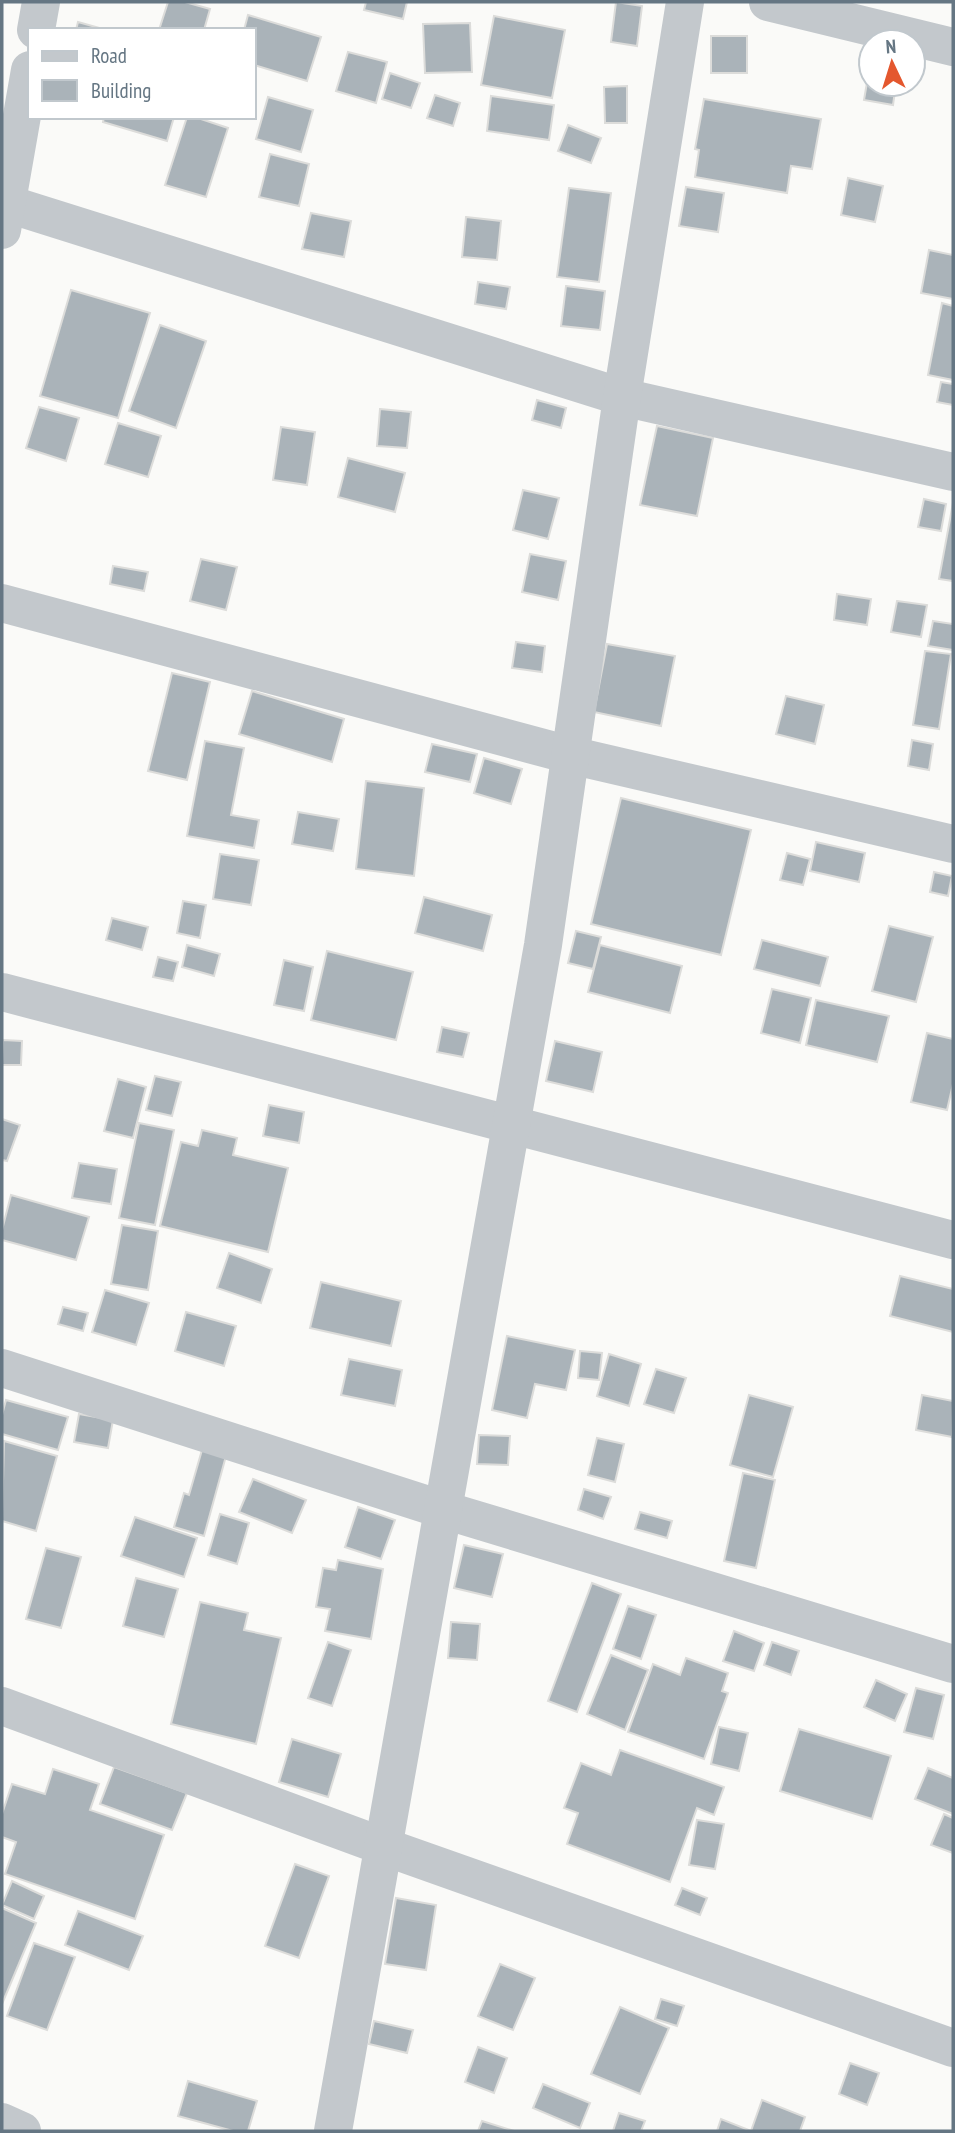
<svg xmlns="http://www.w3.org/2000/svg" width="955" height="2133" viewBox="0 0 955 2133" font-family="'PT Sans Narrow',sans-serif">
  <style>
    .building { fill: #aab3b9; stroke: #dcdcda; stroke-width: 2 }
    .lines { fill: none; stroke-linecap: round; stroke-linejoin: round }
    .street { stroke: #c3c8cc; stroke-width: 38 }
  </style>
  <rect width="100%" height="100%" fill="#fafaf8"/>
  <g class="building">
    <polygon points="168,2 185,2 210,9 204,30 159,30"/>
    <polygon points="366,2 407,2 403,19 364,10"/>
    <polygon points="616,2 642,6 637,46 611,42"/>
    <polygon points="248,15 321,37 307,81 254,65 254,30 244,30"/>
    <polygon points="494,16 565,30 552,98 481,85"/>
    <polygon points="78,22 103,29 102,30 76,30"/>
    <polygon points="470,23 472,72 425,73 423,24"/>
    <rect x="711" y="36" width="36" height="37"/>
    <polygon points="348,52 387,62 376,103 336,91"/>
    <polygon points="870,65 871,84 896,84 893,105 864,100"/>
    <polygon points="390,73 420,83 411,108 382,99"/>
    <polygon points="627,86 627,123 605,123 604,87"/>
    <polygon points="435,95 460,103 453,126 427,118"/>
    <polygon points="491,96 554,105 549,140 487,131"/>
    <polygon points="268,97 313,110 301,152 256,139"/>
    <polygon points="704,99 821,119 812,169 791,166 787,193 695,177 699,150 695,149"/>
    <polygon points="104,117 174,117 167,141 103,122"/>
    <polygon points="187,117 195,117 228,128 206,197 165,185"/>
    <polygon points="568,125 601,138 591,163 558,151"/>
    <polygon points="270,154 309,164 299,206 259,197"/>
    <polygon points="848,178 883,186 875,222 841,215"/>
    <polygon points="686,187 724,193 718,232 679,226"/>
    <polygon points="569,188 611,193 599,282 557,277"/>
    <polygon points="311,213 351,221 344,257 302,249"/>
    <polygon points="466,217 501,221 497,260 462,257"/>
    <polygon points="929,250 953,255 953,299 921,293"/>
    <polygon points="478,282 510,287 506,309 475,304"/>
    <polygon points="566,286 605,291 600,330 561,326"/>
    <polygon points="71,290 150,313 118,418 40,396"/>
    <polygon points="942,303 953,306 953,380 928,375"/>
    <polygon points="160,325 206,341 176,428 129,411"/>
    <polygon points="941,382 953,384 953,405 937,402"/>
    <polygon points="537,400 566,408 561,428 532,420"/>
    <polygon points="39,407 79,418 66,461 26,448"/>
    <polygon points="380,409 411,412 407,448 377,446"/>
    <polygon points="118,423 161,436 148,477 105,464"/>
    <polygon points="657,426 713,438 697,516 640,505"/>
    <polygon points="281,427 315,432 307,485 273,480"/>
    <polygon points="348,458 405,473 395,512 338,497"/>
    <polygon points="523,490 559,498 548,539 513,530"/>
    <polygon points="924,499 946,504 941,531 918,527"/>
    <polygon points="953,503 953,581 939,579"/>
    <polygon points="530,554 566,561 558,600 522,592"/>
    <polygon points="201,559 237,567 226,610 190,601"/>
    <polygon points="113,566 148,572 144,591 110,584"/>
    <polygon points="837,594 871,599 867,625 834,620"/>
    <polygon points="897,601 927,605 921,637 891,632"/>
    <polygon points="933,621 953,624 953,650 928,646"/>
    <polygon points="516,642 545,646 542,672 512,668"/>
    <polygon points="607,644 675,656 661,726 594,712"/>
    <polygon points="925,651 951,654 939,729 913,725"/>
    <polygon points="172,673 210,682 187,780 148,771"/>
    <polygon points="252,691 344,719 332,762 239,734"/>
    <polygon points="786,696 824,705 815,744 776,734"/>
    <polygon points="912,740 933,744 929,770 908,766"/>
    <polygon points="205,741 244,748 231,815 259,820 254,848 187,836"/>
    <polygon points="432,744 477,754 470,782 425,772"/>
    <polygon points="484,758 522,769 511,804 474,793"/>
    <polygon points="366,781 424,788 414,876 356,869"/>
    <polygon points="621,798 751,830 721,955 591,924"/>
    <polygon points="298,812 339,819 333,851 292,844"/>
    <polygon points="816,842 865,853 859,882 810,871"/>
    <polygon points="787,853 810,859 803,885 780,880"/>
    <polygon points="220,854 259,860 251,905 213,899"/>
    <polygon points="934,872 952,876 948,896 930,892"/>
    <polygon points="424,897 492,915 483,951 415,933"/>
    <polygon points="183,901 206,905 200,938 177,933"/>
    <polygon points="112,918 148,927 142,950 106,940"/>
    <polygon points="889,926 933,937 916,1002 872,991"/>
    <polygon points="576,931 601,937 593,969 568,963"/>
    <polygon points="762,940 828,957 820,986 754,969"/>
    <polygon points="187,945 220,954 214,976 182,967"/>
    <polygon points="600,945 682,966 670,1013 588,992"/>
    <polygon points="327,951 413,972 396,1040 311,1020"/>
    <polygon points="158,957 178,962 173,981 153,977"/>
    <polygon points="284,960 313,967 304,1011 274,1005"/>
    <polygon points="772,989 811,998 800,1043 761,1033"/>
    <polygon points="816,1000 889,1016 877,1062 806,1045"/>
    <polygon points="442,1027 469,1033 463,1057 437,1052"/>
    <polygon points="927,1033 953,1039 953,1084 947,1110 911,1102"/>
    <polygon points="3,1040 22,1041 21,1065 2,1065"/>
    <polygon points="555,1041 602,1052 593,1092 546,1081"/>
    <polygon points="155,1076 181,1082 172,1116 146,1110"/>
    <polygon points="118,1079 146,1087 133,1138 104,1131"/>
    <polygon points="269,1105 304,1112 299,1143 263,1136"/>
    <polygon points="2,1119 20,1125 7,1161 2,1160"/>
    <polygon points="139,1123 174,1130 155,1225 119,1218"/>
    <polygon points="202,1130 237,1138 233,1155 288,1168 268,1252 160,1226 181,1142 198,1146"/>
    <polygon points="79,1163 117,1169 111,1204 72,1198"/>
    <polygon points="11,1195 89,1217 76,1260 2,1240 2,1230"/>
    <polygon points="122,1225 158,1231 148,1290 111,1284"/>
    <polygon points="229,1253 272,1269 261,1303 217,1288"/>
    <polygon points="900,1276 953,1289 953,1332 890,1316"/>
    <polygon points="321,1282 401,1301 391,1346 310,1328"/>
    <polygon points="105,1290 149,1303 136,1345 92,1332"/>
    <polygon points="63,1307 88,1313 83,1331 58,1324"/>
    <polygon points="186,1312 236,1326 224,1366 175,1351"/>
    <polygon points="507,1336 575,1350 566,1390 535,1384 527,1418 492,1410"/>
    <polygon points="580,1351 602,1353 599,1380 578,1378"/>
    <polygon points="609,1354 641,1364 629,1406 597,1396"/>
    <polygon points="349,1359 402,1370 395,1406 341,1395"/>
    <polygon points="656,1369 686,1378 674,1413 644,1404"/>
    <polygon points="749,1395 793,1407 773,1477 730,1465"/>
    <polygon points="922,1395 953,1401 952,1437 916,1430"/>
    <polygon points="6,1400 68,1417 58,1450 2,1434 2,1415"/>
    <polygon points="79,1414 113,1420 108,1448 74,1442"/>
    <polygon points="479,1435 510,1436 508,1465 477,1464"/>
    <polygon points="597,1438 624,1444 615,1482 588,1475"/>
    <polygon points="4,1441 57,1456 36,1531 2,1521"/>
    <polygon points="202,1450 226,1456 204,1536 174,1527 184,1493 189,1495"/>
    <polygon points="743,1473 775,1480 756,1568 724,1561"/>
    <polygon points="253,1479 306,1500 292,1533 239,1512"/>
    <polygon points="584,1489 611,1497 603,1519 578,1510"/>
    <polygon points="358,1507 395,1520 381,1559 345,1547"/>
    <polygon points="640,1512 672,1521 667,1538 635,1529"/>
    <polygon points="220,1514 249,1523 237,1564 208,1555"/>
    <polygon points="135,1517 197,1538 184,1577 121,1556"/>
    <polygon points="464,1545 503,1554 492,1597 454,1588"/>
    <polygon points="46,1548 81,1557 61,1628 26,1619"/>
    <polygon points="338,1560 383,1569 371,1639 325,1631 330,1609 316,1607 323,1568 336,1570"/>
    <polygon points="136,1578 178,1589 164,1637 123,1626"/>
    <polygon points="592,1583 621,1594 577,1712 548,1701"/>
    <polygon points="200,1602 248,1613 244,1630 281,1638 256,1744 171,1724"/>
    <polygon points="628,1606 656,1615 641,1659 613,1649"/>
    <polygon points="451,1622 480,1624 477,1660 448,1658"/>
    <polygon points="734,1631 764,1643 754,1671 723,1661"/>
    <polygon points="328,1642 351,1650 332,1706 308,1698"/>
    <polygon points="772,1642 799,1651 791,1675 764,1665"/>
    <polygon points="611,1655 648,1670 625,1730 587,1714"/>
    <polygon points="686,1658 728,1673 722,1691 728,1693 704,1759 628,1732 653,1664 680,1675"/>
    <polygon points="876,1680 907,1694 895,1721 864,1707"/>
    <polygon points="916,1688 944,1695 933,1739 904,1732"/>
    <polygon points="719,1727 748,1733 739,1771 711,1764"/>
    <polygon points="799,1729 891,1756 872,1819 780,1791"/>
    <polygon points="292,1739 341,1754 328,1797 279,1782"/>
    <polygon points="620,1750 724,1787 714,1815 697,1808 670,1882 567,1844 578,1813 564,1808 581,1763 611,1775"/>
    <polygon points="114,1767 187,1793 172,1830 100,1804"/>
    <polygon points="928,1768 953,1778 953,1814 915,1799"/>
    <polygon points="53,1769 99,1784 90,1810 164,1835 135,1919 5,1874 16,1842 2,1837 2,1814 12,1784 45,1794"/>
    <polygon points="944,1814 953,1818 953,1853 931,1845"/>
    <polygon points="697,1820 724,1824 715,1869 689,1865"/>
    <polygon points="295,1864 329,1876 299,1958 265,1946"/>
    <polygon points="12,1881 44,1896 34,1919 2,1905"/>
    <polygon points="682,1888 707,1898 700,1915 675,1905"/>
    <polygon points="396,1898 436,1905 426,1970 385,1964"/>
    <polygon points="2,1908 36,1923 2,2004"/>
    <polygon points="78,1911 143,1936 129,1970 65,1945"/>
    <polygon points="34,1943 75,1957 47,2030 7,2016"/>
    <polygon points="500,1964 535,1978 513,2030 478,2016"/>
    <polygon points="661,1999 684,2006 677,2026 655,2019"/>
    <polygon points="620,2007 669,2028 640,2094 591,2074"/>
    <polygon points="374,2021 413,2030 407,2053 369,2044"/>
    <polygon points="478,2047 507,2058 494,2093 465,2082"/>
    <polygon points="850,2063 879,2073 867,2105 839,2094"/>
    <polygon points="188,2081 257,2101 248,2131 233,2131 178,2116"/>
    <polygon points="543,2084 590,2103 580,2128 533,2108"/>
    <polygon points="762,2100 805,2117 800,2131 717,2131 721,2119 751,2131"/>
    <polygon points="619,2113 645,2121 641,2131 613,2131"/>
    <polygon points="482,2121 514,2131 478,2131"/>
  </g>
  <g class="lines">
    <g class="street">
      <polyline points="768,2 953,47"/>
      <polyline points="36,30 41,2"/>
      <polyline points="2,202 622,397 953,472"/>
      <polyline points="2,230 30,70"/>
      <polyline points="2,603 570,755 953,844"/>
      <polyline points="2,992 953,1240"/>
      <polyline points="2,1368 444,1510 953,1664"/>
      <polyline points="2,1706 385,1847 953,2048"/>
      <polyline points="2,2122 22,2131"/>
      <polyline points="333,2131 543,945 622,397 685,2"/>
    </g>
  </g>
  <rect width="955" height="2133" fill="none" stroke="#657683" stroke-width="7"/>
  <rect x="28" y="28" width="228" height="91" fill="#ffffff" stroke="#c1c8cd" stroke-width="2"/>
  <rect x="42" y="51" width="35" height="10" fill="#c3c8cc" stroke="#c1c8cd" stroke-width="2"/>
  <text x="91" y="63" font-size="21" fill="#657683">Road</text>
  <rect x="42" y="80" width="35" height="21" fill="#aab3b9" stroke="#c1c8cd" stroke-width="2"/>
  <text x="91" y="98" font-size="21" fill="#657683">Building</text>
  <g transform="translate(892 63) rotate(356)"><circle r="33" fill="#ffffff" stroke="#c1c8cd" stroke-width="2"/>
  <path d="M0-5L12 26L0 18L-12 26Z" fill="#e4572e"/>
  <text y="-10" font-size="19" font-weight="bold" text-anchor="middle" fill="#657683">N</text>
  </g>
</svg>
